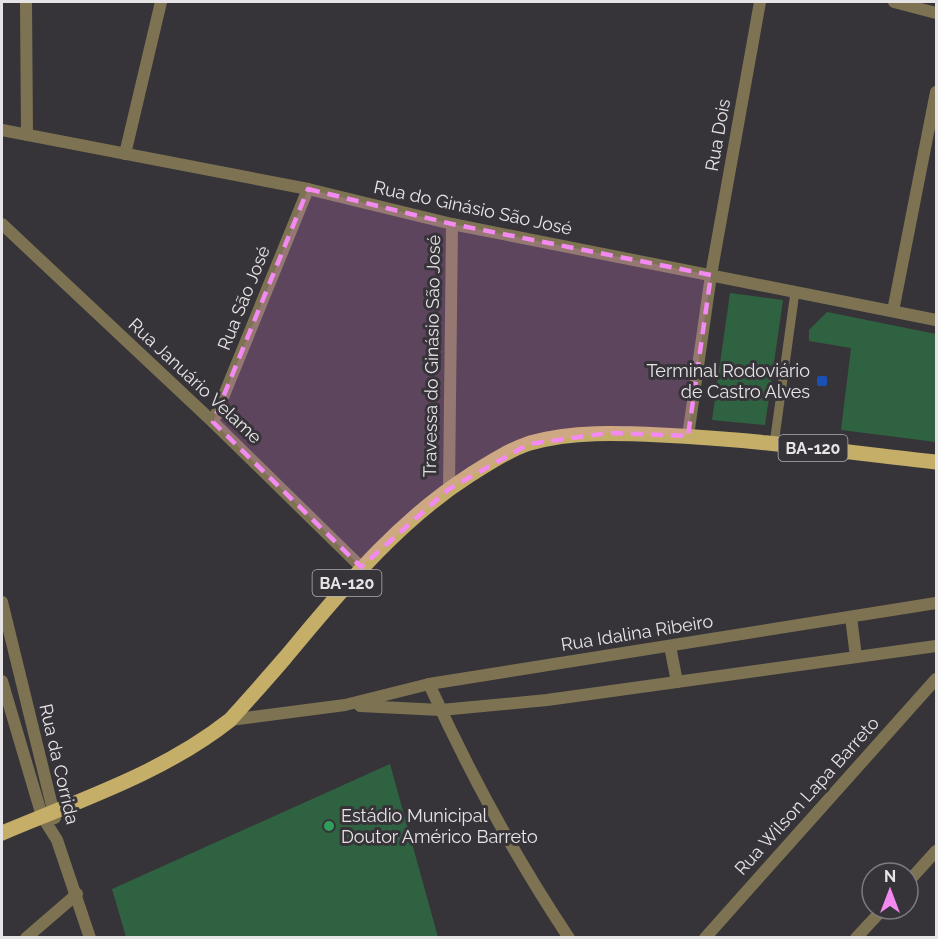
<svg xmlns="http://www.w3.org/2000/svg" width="938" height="939" viewBox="0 0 938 939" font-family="Raleway,sans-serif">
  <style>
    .green { fill: #2f6241 }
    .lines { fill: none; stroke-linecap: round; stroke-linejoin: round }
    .service { stroke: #7d7352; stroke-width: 9 }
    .minor { stroke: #7d7352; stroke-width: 12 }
    .primary { stroke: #c5af68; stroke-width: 15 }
    .marked { fill: #f38af2; fill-opacity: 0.2; stroke: #f38af2; stroke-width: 4.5; stroke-dasharray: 12 8; stroke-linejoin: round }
    .transit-dot { fill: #1a4fb4; stroke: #373439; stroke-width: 2 }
    .leisure-dot { fill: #2e9e5b; stroke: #373439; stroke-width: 2 }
    .labels { text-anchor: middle; stroke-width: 6; stroke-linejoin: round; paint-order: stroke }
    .shield { fill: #373439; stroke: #b2afb3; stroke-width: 1.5 }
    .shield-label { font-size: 16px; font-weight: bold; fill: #e6e4e7 }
    .street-label { font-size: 18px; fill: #e6e4e7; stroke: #373439 }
    .poi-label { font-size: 18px; fill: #e6e4e7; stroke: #373439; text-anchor: end }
  </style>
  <rect width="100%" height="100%" fill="#373439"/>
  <g class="green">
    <polygon points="730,293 783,300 765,425 712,420"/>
    <polygon points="827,312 936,334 936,442 841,430 851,348 809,341 809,330"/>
    <polygon points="390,764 438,937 126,937 112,889"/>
  </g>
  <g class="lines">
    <polyline class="service" points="774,444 795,292"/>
    <g class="minor">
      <polyline points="26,2 27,135"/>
      <polyline points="894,2 936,13"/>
      <polyline points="2,130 308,189 452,224 936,320"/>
      <polyline points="125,154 161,2"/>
      <polyline points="2,224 213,422 361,567"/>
      <polyline points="893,311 936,92"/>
      <polyline points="213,422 308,189"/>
      <polyline points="688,436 711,275 760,2"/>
      <polyline points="449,489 452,224"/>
      <polyline points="2,602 55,818"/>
      <polyline points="851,617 856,657"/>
      <polyline points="670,646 677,682"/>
      <polyline points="2,681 42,816 57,840 90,938"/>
      <path d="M429,684C469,772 515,857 569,938"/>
      <polyline points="360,706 441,710 547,700 936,646"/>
      <polyline points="230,720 345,705 429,684 936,603"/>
      <polyline points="908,882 936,851"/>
      <polyline points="26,938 77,894"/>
      <polyline points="705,938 936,679"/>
      <polyline points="856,938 883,909"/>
    </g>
    <path class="primary" d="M2,833C80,800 163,773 230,720C248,700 266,680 284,659C341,591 395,523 470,475C489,463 509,450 530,443C573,431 618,433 661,435C753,439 845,452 936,462"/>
  </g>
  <path class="marked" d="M308,189L452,224L711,275L688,436L608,433L529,444L449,489L361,567L213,422Z"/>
  <rect class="transit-dot" x="816" y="375" width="12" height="12" rx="3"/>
  <circle class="leisure-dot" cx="329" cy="826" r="6"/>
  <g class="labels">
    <g class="shield">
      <rect x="778.5" y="435" width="69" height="26" rx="4.5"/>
      <rect x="312.5" y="570" width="69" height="26" rx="4.5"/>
    </g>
    <g class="shield-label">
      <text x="813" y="454">BA-120</text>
      <text x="347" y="589">BA-120</text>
    </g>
    <g class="street-label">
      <text transform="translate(718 135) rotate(-80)" y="6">Rua Dois</text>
      <text transform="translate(473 208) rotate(12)" y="6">Rua do Ginásio São José</text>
      <text transform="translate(244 298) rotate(-68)" y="6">Rua São José</text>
      <text transform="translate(432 356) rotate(-89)" y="6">Travessa do Ginásio São José</text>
      <text transform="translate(195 381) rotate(43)" y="6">Rua Januário Velame</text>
      <text transform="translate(637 633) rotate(-9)" y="6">Rua Idalina Ribeiro</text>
      <text transform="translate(59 764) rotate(77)" y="6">Rua da Corrida</text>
      <text transform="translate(807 796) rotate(-48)" y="6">Rua Wilson Lapa Barreto</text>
    </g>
    <g class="poi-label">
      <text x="810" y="377">Terminal Rodoviário<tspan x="810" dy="21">de Castro Alves</tspan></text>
      <text x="341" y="822" text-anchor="start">Estádio Municipal<tspan x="341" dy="21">Doutor Américo Barreto</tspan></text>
    </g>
  </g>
  <rect width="938" height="939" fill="none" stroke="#e6e4e7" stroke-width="6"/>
  <g transform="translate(890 891)"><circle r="28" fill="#373439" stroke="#7d7a7f" stroke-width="1.5"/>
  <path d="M0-4.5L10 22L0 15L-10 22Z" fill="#f38af2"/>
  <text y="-9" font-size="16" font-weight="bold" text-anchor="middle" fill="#e6e4e7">N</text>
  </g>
</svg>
